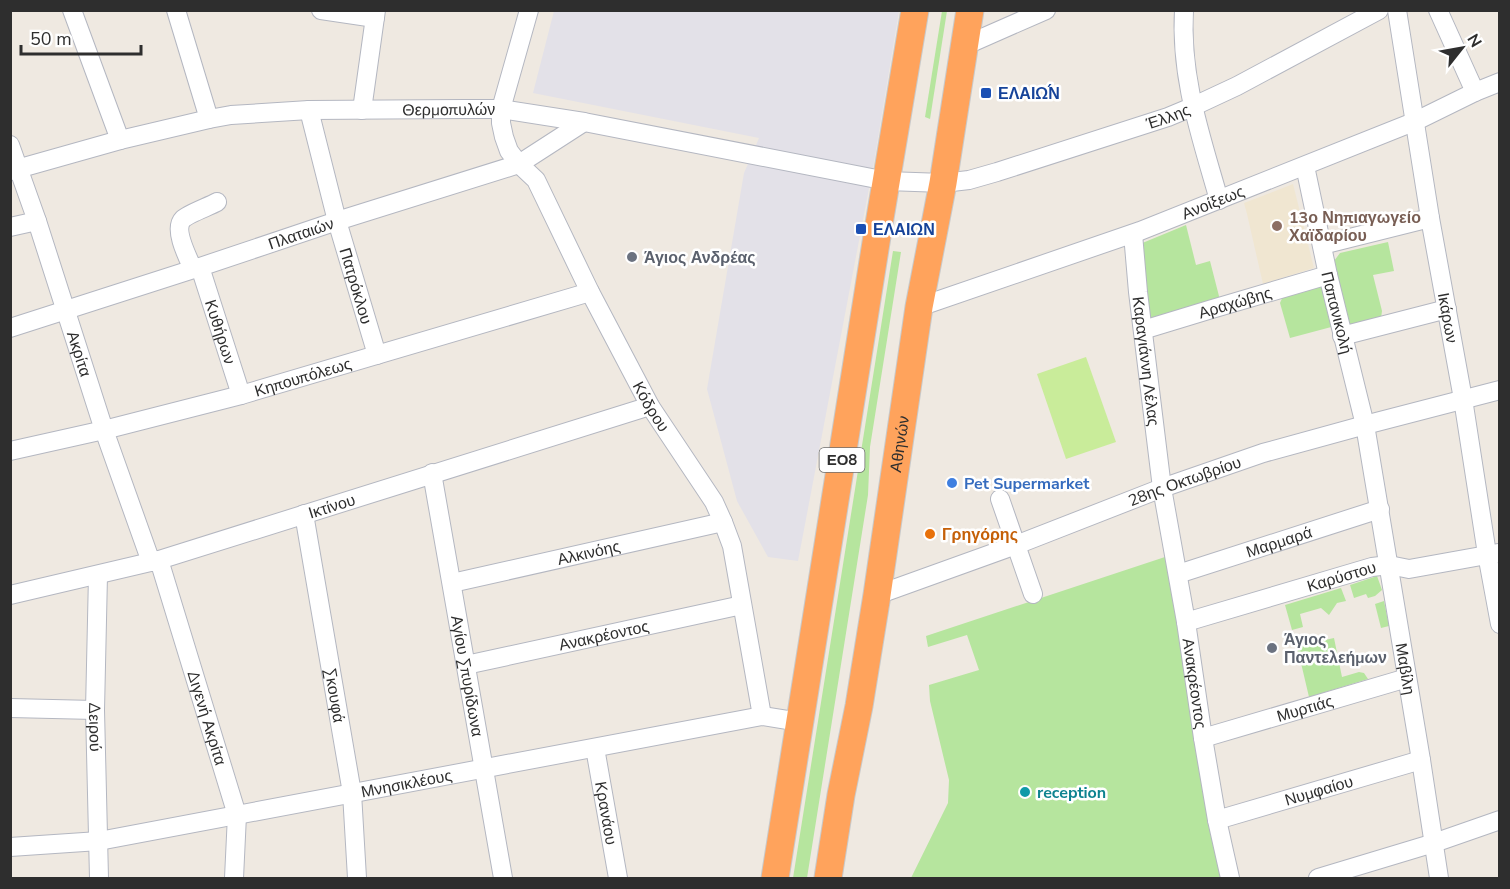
<svg xmlns="http://www.w3.org/2000/svg" width="1510" height="889" viewBox="0 0 1510 889" font-family="'Nunito Sans',sans-serif">
  <style>
    .industrial { fill: #e3e1e8 }
    .education { fill: #f0e6d1 }
    .green { fill: #b6e59e }
    .pitch { fill: #c9ec9a }
    .lines { fill: none; stroke-linecap: round; stroke-linejoin: round }
    .minor-casing { stroke: #b4b7c1; stroke-width: 20 }
    .highway-casing { stroke: #c9c9c9; stroke-width: 29 }
    .minor { stroke: #fff; stroke-width: 18 }
    .highway { stroke: #ffa35c; stroke-width: 27 }
    .transit-dot { fill: #1a4fb4; stroke: #fff; stroke-width: 2 }
    .education-dot { fill: #8d6e63; stroke: #fff; stroke-width: 2 }
    .worship-dot { fill: #6b7280; stroke: #fff; stroke-width: 2 }
    .shop-dot { fill: #3f7fe0; stroke: #fff; stroke-width: 2 }
    .food-dot { fill: #e8710a; stroke: #fff; stroke-width: 2 }
    .culture-dot { fill: #0f9aa8; stroke: #fff; stroke-width: 2 }
    .labels { text-anchor: middle; stroke-width: 5; stroke-linejoin: round; paint-order: stroke }
    .shield { fill: #fff; stroke: #6d6d6d; stroke-width: 1.5 }
    .shield-label { font-size: 15px; font-weight: bold; fill: #2e2e2e }
    .transit-label { font-size: 16px; font-weight: bold; fill: #164399; stroke: #fff; text-anchor: start }
    .street-label { font-size: 16px; fill: #2e2e2e; stroke: #fff }
    .education-label { font-size: 16px; font-weight: bold; fill: #785e54; stroke: #fff; text-anchor: start }
    .worship-label { font-size: 16px; font-weight: bold; fill: #5b616d; stroke: #fff; text-anchor: start }
    .shop-label { font-size: 16px; font-weight: bold; fill: #366cbe; stroke: #fff; text-anchor: start }
    .food-label { font-size: 16px; font-weight: bold; fill: #c56008; stroke: #fff; text-anchor: start }
    .culture-label { font-size: 16px; font-weight: bold; fill: #0d838f; stroke: #fff; text-anchor: start }
  </style>
  <rect width="100%" height="100%" fill="#efe9e1"/>
  <polygon class="industrial" points="554,11 899,11 874,162 798,561 768,557 737,501 707,389 744,173 759,138 533,93"/>
  <polygon class="education" points="1293,184 1314,268 1263,284 1247,214 1244,203"/>
  <g class="green">
    <polygon points="942,11 947,11 930,119 925,117"/>
    <polygon points="1186,225 1196,265 1210,261 1220,300 1151,318 1148,315 1140,244"/>
    <polygon points="1388,242 1394,271 1373,275 1382,311 1381,318 1346,329 1334,261 1340,253"/>
    <polygon points="893,251 901,252 870,447 868,495 807,878 793,878"/>
    <polygon points="1321,284 1335,326 1290,338 1280,303 1284,294"/>
    <polygon points="1171,555 1227,878 911,878 948,803 949,780 930,701 929,685 979,670 967,635 928,647 926,636"/>
    <polygon points="1377,576 1382,590 1375,596 1368,598 1366,594 1354,598 1350,585"/>
    <polygon points="1341,588 1346,601 1337,603 1329,615 1321,608 1300,614 1303,627 1292,630 1285,605"/>
    <polygon points="1384,601 1389,626 1381,628 1375,604"/>
    <polygon points="1334,638 1342,677 1359,672 1364,673 1368,679 1309,697 1297,646"/>
  </g>
  <polygon class="pitch" points="1086,357 1116,442 1066,459 1037,374"/>
  <g class="lines">
    <g class="minor-casing">
      <g id="minor">
        <polyline points="72,10 120,140"/>
        <polyline points="176,10 209,119"/>
        <polyline points="321,10 375,18"/>
        <path id="s1" d="M529,10L501,109V123L504,137L509,151L519,164L536,180L590,292L650,406L714,502L723,522L732,546L762,716"/>
        <path d="M1184,10C1180,78 1201,136 1219,200"/>
        <path id="s2" d="M1397,10L1430,218L1463,399L1487,554L1500,624"/>
        <polyline points="1438,10 1475,92"/>
        <polyline points="964,46 1046,10"/>
        <path id="s3" d="M309,110L337,221L377,355"/>
        <polyline points="362,110 376,10"/>
        <path id="s4" d="M10,145L37,221L104,430L151,562"/>
        <path id="s5" d="M1305,166L1328,275L1365,425L1421,760L1439,878"/>
        <path id="s6" d="M10,171L120,140L209,119L231,115L309,110L463,109H501L584,122L887,181L943,183L969,180L997,172L1168,117L1192,107L1237,86L1379,10"/>
        <polyline points="10,227 37,221"/>
        <path id="s7" d="M1133,234L1138,292L1162,488L1186,622L1203,738L1217,820L1230,878"/>
        <polyline points="1322,245 1430,218"/>
        <path id="s8" d="M200,267L241,395"/>
        <path d="M193,269C188,258 173,229 183,219C188,214 210,206 217,202"/>
        <path id="s9" d="M919,307L1140,231L1416,121L1475,92L1500,82"/>
        <path id="s10" d="M10,328L200,267L337,221L519,164L584,122"/>
        <path id="s11" d="M1143,330L1212,309L1328,275"/>
        <polyline points="1342,336 1447,309"/>
        <path id="s12" d="M10,451L104,430L241,395L590,292"/>
        <path id="s13" d="M432,473L503,878"/>
        <polyline points="1000,499 1033,594"/>
        <path id="s14" d="M304,514L352,793L357,878"/>
        <path id="s15" d="M159,560L237,815L234,878"/>
        <path id="s16" d="M1178,574L1380,509"/>
        <path id="s17" d="M98,575L95,710L99,878"/>
        <path id="s18" d="M452,583L723,522"/>
        <path id="s19" d="M10,595L159,560L650,406"/>
        <path id="s20" d="M877,595L1016,545L1162,488L1263,453L1365,425L1500,390"/>
        <path id="s21" d="M1186,622L1372,567L1389,565L1409,569L1498,553"/>
        <path id="s22" d="M466,665L742,605"/>
        <polyline points="10,708 95,710"/>
        <path id="s23" d="M1203,738L1407,678"/>
        <path id="s24" d="M595,748L618,878"/>
        <path id="s25" d="M1217,820L1421,760"/>
        <path id="s26" d="M10,847L99,841L762,716L800,722"/>
        <polyline points="1318,878 1434,843 1500,820"/>
      </g>
    </g>
    <g class="highway-casing">
      <g id="highway">
        <polyline points="775,878 878,230 915,10"/>
        <path id="s27" d="M828,878L841,795L859,706L877,595L919,307L943,183L970,10"/>
      </g>
    </g>
    <use href="#minor" class="minor"/>
    <use href="#highway" class="highway"/>
  </g>
  <g class="transit-dot">
    <rect x="980" y="87" width="12" height="12" rx="3"/>
    <rect x="855" y="223" width="12" height="12" rx="3"/>
  </g>
  <circle class="education-dot" cx="1277" cy="226" r="6"/>
  <g class="worship-dot">
    <circle cx="632" cy="257" r="6"/>
    <circle cx="1272" cy="648" r="6"/>
  </g>
  <circle class="shop-dot" cx="952" cy="483" r="6"/>
  <circle class="food-dot" cx="930" cy="534" r="6"/>
  <circle class="culture-dot" cx="1025" cy="792" r="6"/>
  <g class="labels">
    <rect class="shield" x="819.5" y="448" width="45" height="24" rx="4.5"/>
    <g class="shield-label">
      <text x="842" y="465">ΕΟ8</text>
    </g>
    <g class="transit-label">
      <text x="998" y="99">ΕΛΑΙΏΝ</text>
      <text x="873" y="235">ΕΛΑΙΩΝ</text>
    </g>
    <g class="street-label">
      <text dy="6" stroke="none"><textPath href="#s6" startOffset="446">Θερμοπυλών</textPath></text>
      <text dy="6" stroke="none"><textPath href="#s6" startOffset="1182">Έλλης</textPath></text>
      <text dy="6" stroke="none"><textPath href="#s9" startOffset="312">Ανοίξεως</textPath></text>
      <text dy="6" stroke="none"><textPath href="#s10" startOffset="306">Πλαταιών</textPath></text>
      <text dy="6" stroke="none"><textPath href="#s3" startOffset="182">Πατρόκλου</textPath></text>
      <text dy="6" stroke="none"><textPath href="#s11" startOffset="96">Αραχώβης</textPath></text>
      <text dy="6" stroke="none"><textPath href="#s5" startOffset="150">Παπανικολή</textPath></text>
      <text dy="6" stroke="none"><textPath href="#s2" startOffset="312">Ικάρων</textPath></text>
      <text dy="6" stroke="none"><textPath href="#s8" startOffset="68">Κυθήρων</textPath></text>
      <text dy="6" stroke="none"><textPath href="#s4" startOffset="220">Ακρίτα</textPath></text>
      <text dy="6" stroke="none"><textPath href="#s7" startOffset="128">Καραγιάννη Λέλας</textPath></text>
      <text dy="6" stroke="none"><textPath href="#s12" startOffset="302">Κηπουπόλεως</textPath></text>
      <text dy="6" stroke="none"><textPath href="#s1" startOffset="440">Κόδρου</textPath></text>
      <text dy="6" stroke="none"><textPath href="#s27" startOffset="440">Αθηνών</textPath></text>
      <text dy="6" stroke="none"><textPath href="#s20" startOffset="328">28ης Οκτωβρίου</textPath></text>
      <text dy="6" stroke="none"><textPath href="#s19" startOffset="334">Ικτίνου</textPath></text>
      <text dy="6" stroke="none"><textPath href="#s16" startOffset="106">Μαρμαρά</textPath></text>
      <text dy="6" stroke="none"><textPath href="#s18" startOffset="140">Αλκινόης</textPath></text>
      <text dy="6" stroke="none"><textPath href="#s21" startOffset="162">Καρύστου</textPath></text>
      <text dy="6" stroke="none"><textPath href="#s22" startOffset="141">Ανακρέοντος</textPath></text>
      <text dy="6" stroke="none"><textPath href="#s5" startOffset="513">Μαβίλη</textPath></text>
      <text dy="6" stroke="none"><textPath href="#s13" startOffset="206">Αγίου Σπυρίδωνα</textPath></text>
      <text dy="6" stroke="none"><textPath href="#s7" startOffset="454">Ανακρέοντος</textPath></text>
      <text dy="6" stroke="none"><textPath href="#s14" startOffset="184">Σκουφά</textPath></text>
      <text dy="6" stroke="none"><textPath href="#s23" startOffset="106">Μυρτιάς</textPath></text>
      <text dy="6" stroke="none"><textPath href="#s15" startOffset="165">Διγενή Ακρίτα</textPath></text>
      <text dy="6" stroke="none"><textPath href="#s17" startOffset="152">Δειρού</textPath></text>
      <text dy="6" stroke="none"><textPath href="#s26" startOffset="402">Μνησικλέους</textPath></text>
      <text dy="6" stroke="none"><textPath href="#s25" startOffset="106">Νυμφαίου</textPath></text>
      <text dy="6" stroke="none"><textPath href="#s24" startOffset="66">Κρανάου</textPath></text>
    </g>
    <g class="education-label">
      <text x="1289" y="223">13ο Νηπιαγωγείο<tspan x="1289" dy="18">Χαϊδαρίου</tspan></text>
    </g>
    <g class="worship-label">
      <text x="644" y="263">Άγιος Ανδρέας</text>
      <text x="1284" y="645">Άγιος<tspan x="1284" dy="18">Παντελεήμων</tspan></text>
    </g>
    <g class="shop-label">
      <text x="964" y="489">Pet Supermarket</text>
    </g>
    <g class="food-label">
      <text x="942" y="540">Γρηγόρης</text>
    </g>
    <g class="culture-label">
      <text x="1037" y="798">reception</text>
    </g>
  </g>
  <rect width="1510" height="889" fill="none" stroke="#2e2e2e" stroke-width="24"/>
  <g transform="translate(1462 48) rotate(59)" stroke="#ffffff" stroke-width="4.5" paint-order="stroke">
  <path d="M0-4.5L10 22L0 15L-10 22Z" fill="#2e2e2e"/>
  <text y="-9" font-size="16" font-weight="bold" text-anchor="middle" fill="#2e2e2e">N</text>
  </g>
  <path d="M21 45v9h120v-9" fill="none" stroke="#2e2e2e" stroke-width="3"/>
  <text x="30" y="45" font-size="18" fill="#2e2e2e" stroke="#ffffff" stroke-width="4.5" paint-order="stroke">50 m</text>
</svg>
